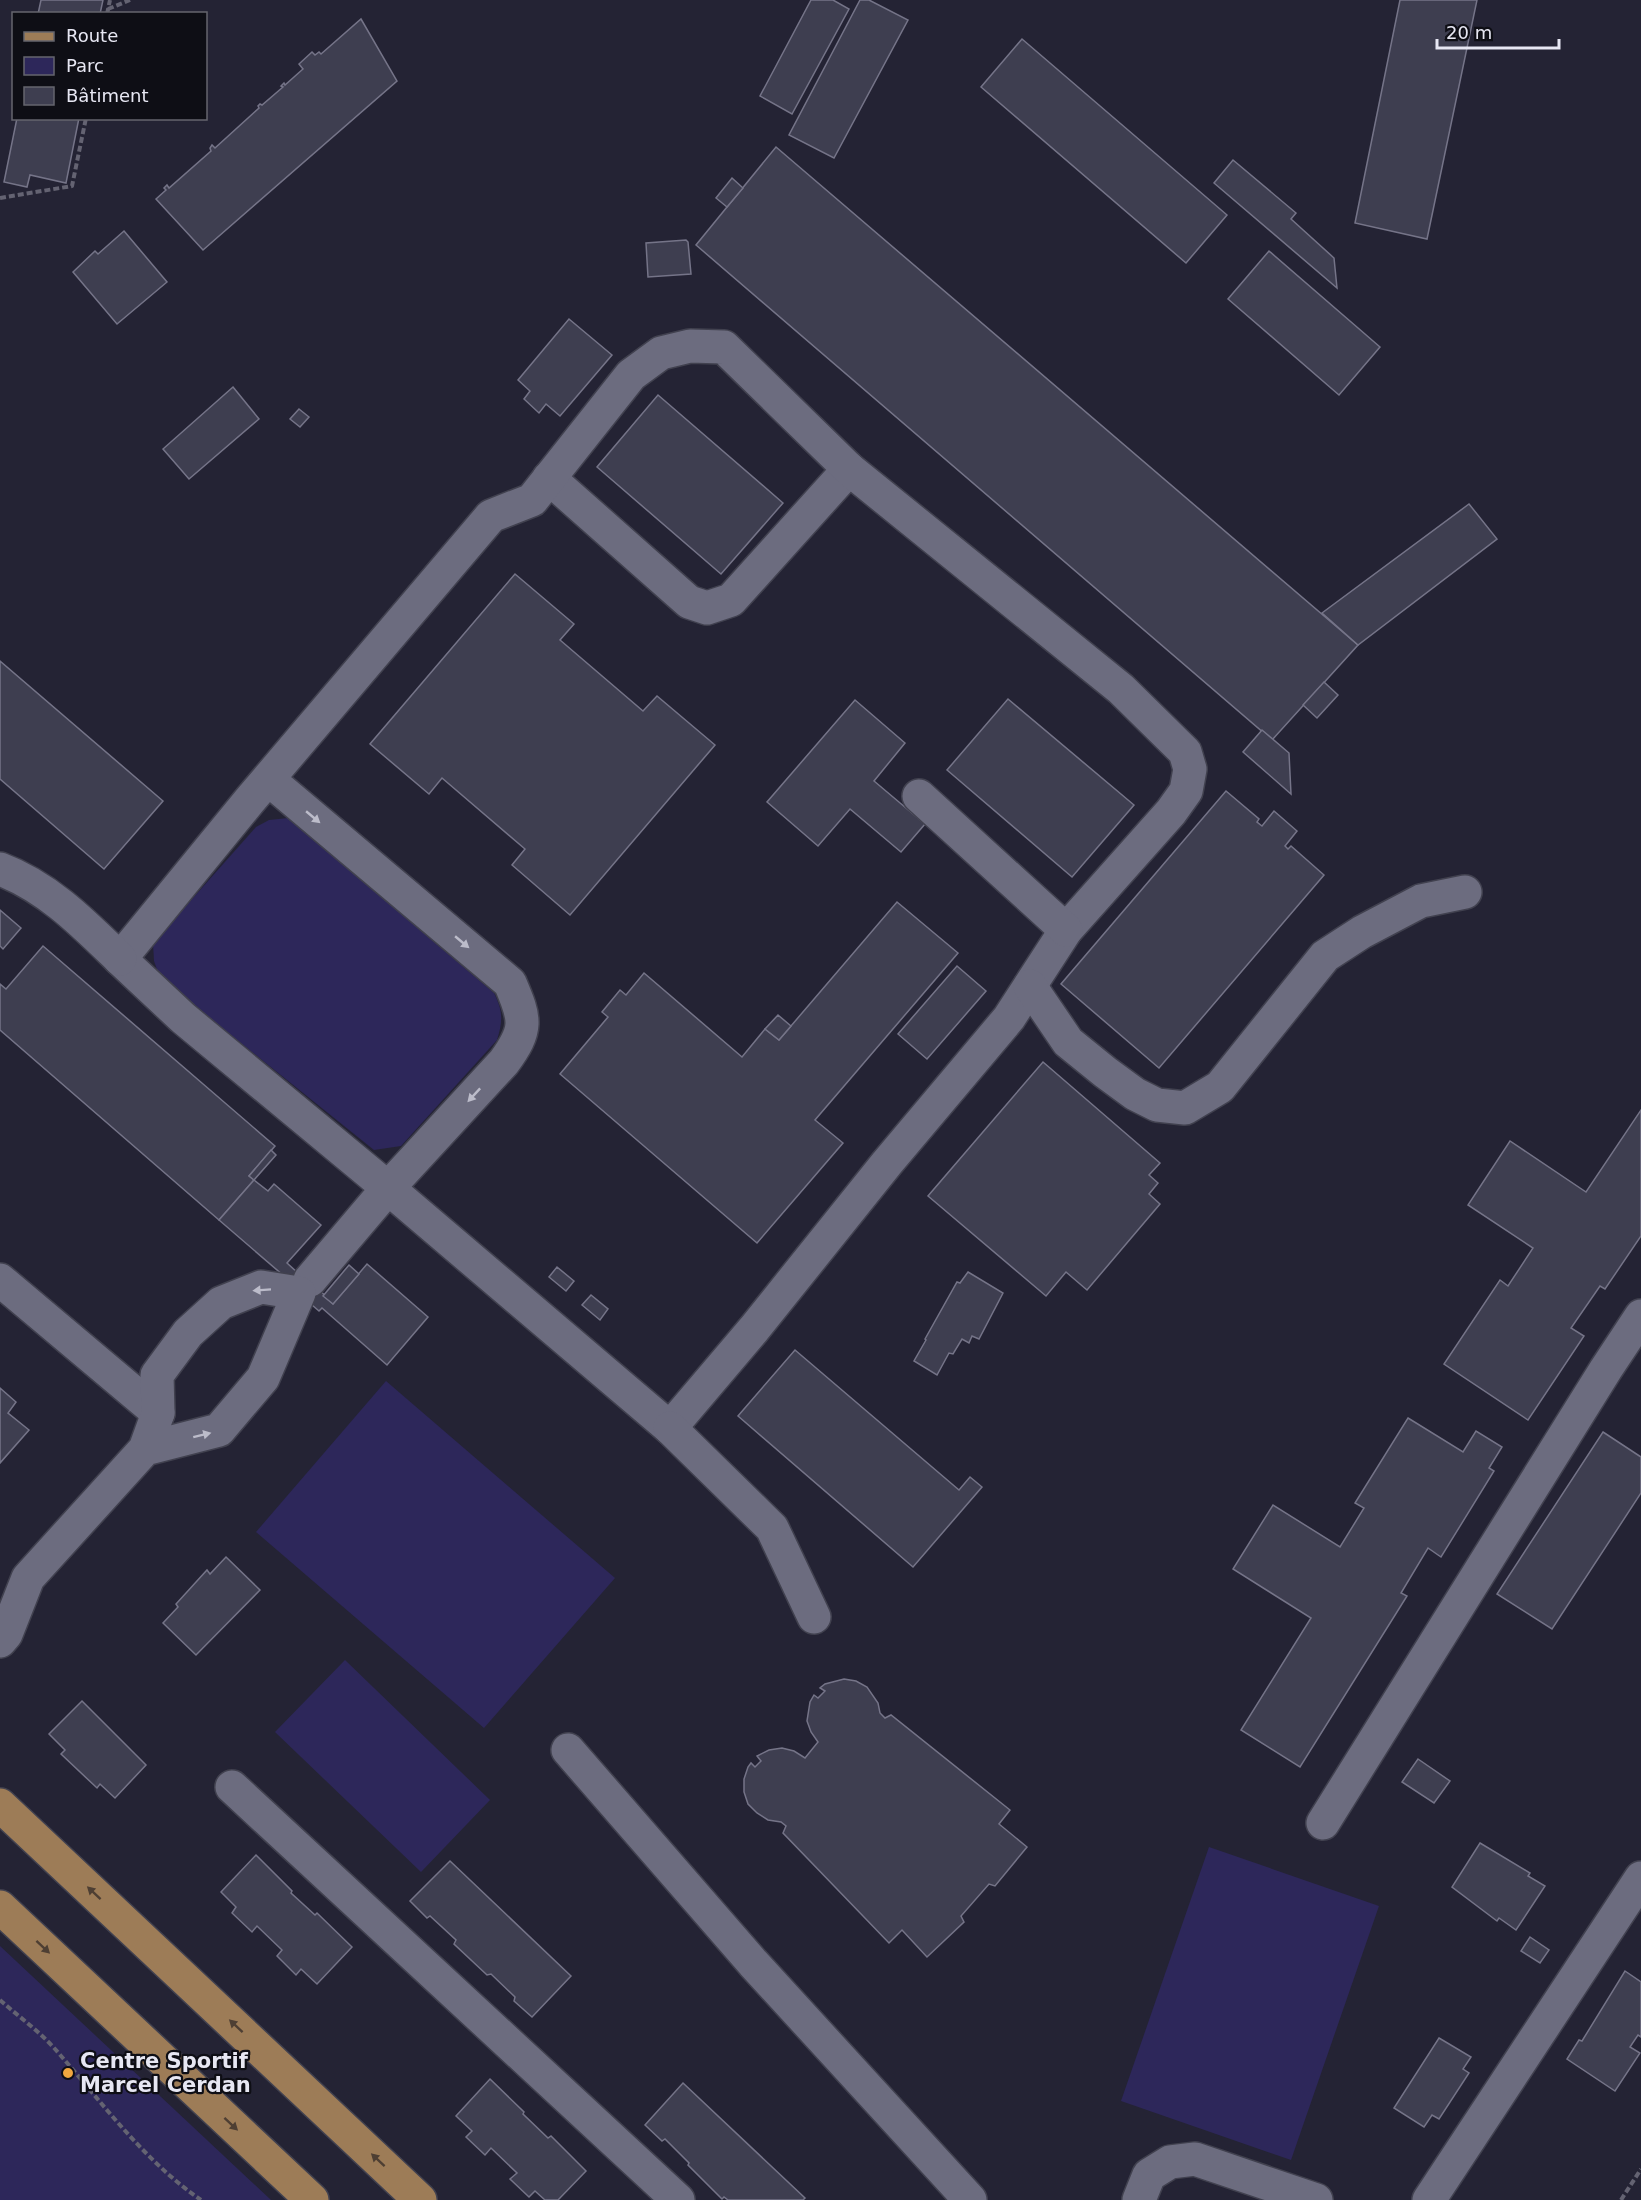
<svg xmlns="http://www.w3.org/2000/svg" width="1641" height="2200" viewBox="0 0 1641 2200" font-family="'DejaVu Sans',sans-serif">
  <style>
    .green { fill: #2d275a }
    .building { fill: #3e3e50; stroke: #757488; stroke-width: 1.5 }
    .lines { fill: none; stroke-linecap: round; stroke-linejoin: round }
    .minor-casing { stroke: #41414f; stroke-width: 36 }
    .major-casing { stroke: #41414f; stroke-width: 36 }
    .path { stroke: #646372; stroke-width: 4; stroke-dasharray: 6 3; stroke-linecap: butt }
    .minor { stroke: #6c6c7f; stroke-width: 33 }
    .major { stroke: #9d7c57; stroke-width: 33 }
    .oneway { fill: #bcbcca }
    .oneway2 { fill: #4e3f33 }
    .poi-dot { fill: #f0a63f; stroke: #0e0e15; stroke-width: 2 }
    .labels { text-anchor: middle; stroke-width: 4.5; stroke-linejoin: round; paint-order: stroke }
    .poi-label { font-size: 21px; font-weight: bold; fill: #e7e7f3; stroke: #0e0e15; text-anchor: start }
  </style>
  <rect width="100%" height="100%" fill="#242334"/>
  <g class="green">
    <path d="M288,818L494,993C503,1011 503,1021 497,1040L401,1146L374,1150L160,978L154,961L153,943L256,827L269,820Z"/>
    <polygon points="386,1381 615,1578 484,1728 256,1532"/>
    <polygon points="345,1660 490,1800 421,1872 275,1732"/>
    <polygon points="1209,1847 1379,1906 1291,2160 1121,2101"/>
    <polygon points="0,1946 271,2200 0,2200"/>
  </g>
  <g class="building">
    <polygon points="41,0 103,0 100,14 38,14"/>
    <polygon points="811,0 833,0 849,9 792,114 760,96"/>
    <polygon points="860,0 869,0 908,20 834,158 789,135"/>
    <polygon points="1400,0 1477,0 1427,239 1355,223"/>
    <polygon points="361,19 397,81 203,250 156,199 166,190 164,188 167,185 169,188 211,151 210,148 212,145 215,148 259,108 258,106 260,104 262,105 283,87 281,86 284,83 285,85 303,69 299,64 312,52 315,55 319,52 321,54"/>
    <polygon points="1022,39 1227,215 1186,263 981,87"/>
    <polygon points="17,118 79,118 66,183 30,175 27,187 4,182"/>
    <polygon points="776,147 1358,645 1272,740 696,245"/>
    <polygon points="1233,160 1296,213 1291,219 1334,258 1337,288 1214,183"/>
    <polygon points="732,178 743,188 727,207 716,198"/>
    <polygon points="124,231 167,282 117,324 73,272 95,251 98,254"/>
    <polygon points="686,240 688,242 691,274 648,277 646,243"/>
    <polygon points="1269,251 1380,347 1339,395 1228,299"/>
    <polygon points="569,319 612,355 560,416 546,404 539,413 524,399 530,391 518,380"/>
    <polygon points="233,387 259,419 189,479 163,449"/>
    <polygon points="658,395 783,503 721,574 597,467"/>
    <polygon points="299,409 309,417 300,427 290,419"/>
    <polygon points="1469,504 1497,539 1358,645 1322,613"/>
    <polygon points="515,574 574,624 560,640 643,711 657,696 715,745 570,915 512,865 525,849 442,778 429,794 370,744"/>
    <polygon points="0,661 163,801 104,869 0,779"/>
    <polygon points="1324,682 1338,695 1317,718 1303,705"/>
    <polygon points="1008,699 1134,805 1072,877 947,770"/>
    <polygon points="855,700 905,743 874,781 925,824 901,852 850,809 818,846 767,802"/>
    <polygon points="1262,730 1289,753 1291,794 1243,752"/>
    <polygon points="1226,791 1259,819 1257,822 1262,826 1274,811 1297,831 1285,846 1288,849 1291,846 1324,875 1159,1068 1061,984"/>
    <polygon points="897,902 958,953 815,1120 843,1143 757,1243 560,1074 608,1017 602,1012 620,990 626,995 644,973 742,1057 765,1029 779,1040"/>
    <polygon points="0,910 21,928 3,949 0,946"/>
    <polygon points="43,946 275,1146 249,1176 254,1180 219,1220 0,1030 0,984 6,989"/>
    <polygon points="957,966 986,991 927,1059 898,1034"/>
    <polygon points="778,1015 791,1026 779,1040 765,1029"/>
    <polygon points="1043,1062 1160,1163 1149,1175 1158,1183 1149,1194 1160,1204 1087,1290 1066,1272 1046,1296 928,1196"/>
    <polygon points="1641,1110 1641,1236 1605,1289 1600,1286 1571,1328 1584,1336 1528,1420 1444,1364 1500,1280 1508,1286 1533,1248 1468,1205 1510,1141 1586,1192"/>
    <polygon points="271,1150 276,1155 254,1180 249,1176"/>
    <polygon points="254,1180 268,1191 274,1184 321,1225 287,1263 299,1274 310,1280 333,1304 367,1264 428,1317 387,1365 322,1308 319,1311 281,1278 284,1276 219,1220"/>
    <polygon points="349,1265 359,1274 333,1304 323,1296"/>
    <polygon points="557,1267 574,1281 566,1291 549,1277"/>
    <polygon points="968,1272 1003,1293 979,1339 972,1336 969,1343 962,1339 953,1354 949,1353 937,1375 914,1361 926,1340 925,1339 957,1282 960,1283"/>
    <polygon points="591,1295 608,1309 600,1320 582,1305"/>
    <polygon points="795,1350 959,1490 970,1477 982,1487 913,1567 738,1416"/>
    <polygon points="0,1388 16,1402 8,1413 29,1430 0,1463"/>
    <polygon points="1408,1418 1463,1452 1476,1431 1502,1447 1489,1468 1494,1471 1441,1557 1428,1548 1401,1593 1407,1596 1300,1767 1241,1730 1311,1618 1233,1569 1273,1505 1340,1547 1364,1508 1355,1503"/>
    <polygon points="1603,1432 1641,1457 1641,1493 1552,1629 1497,1594"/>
    <polygon points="226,1557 260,1590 196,1655 163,1623 178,1607 176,1604 207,1570 210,1574"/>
    <polygon points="844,1679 856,1681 867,1687 878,1703 880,1713 885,1718 891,1715 1010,1810 999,1824 1027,1847 995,1886 989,1884 961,1916 964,1922 927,1957 902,1930 889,1943 783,1833 786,1826 781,1822 768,1820 757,1813 748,1804 744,1792 744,1779 748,1767 751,1763 755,1767 761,1761 757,1756 769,1750 782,1748 794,1751 805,1758 818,1742 811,1732 807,1721 810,1702 814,1695 818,1698 825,1691 820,1688 825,1684"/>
    <polygon points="82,1701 146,1765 115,1798 100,1784 97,1788 61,1754 65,1750 49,1734"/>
    <polygon points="1418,1759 1450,1781 1434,1803 1402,1782"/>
    <polygon points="1480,1843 1530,1873 1528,1876 1545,1886 1516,1930 1499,1918 1497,1921 1452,1887"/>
    <polygon points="256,1855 292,1891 291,1893 315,1915 317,1913 352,1947 317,1984 301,1969 296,1975 277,1956 282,1950 257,1926 252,1932 232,1913 236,1907 221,1892"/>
    <polygon points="450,1861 571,1976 532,2017 514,2001 515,1997 491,1974 487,1975 454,1944 456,1940 430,1916 427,1918 410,1901"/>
    <polygon points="1530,1937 1549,1950 1540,1963 1521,1951"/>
    <polygon points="1625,1971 1641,1982 1641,2037 1638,2035 1630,2047 1640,2053 1615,2091 1567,2059 1579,2040 1582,2041"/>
    <polygon points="1439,2038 1471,2057 1463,2069 1469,2073 1439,2119 1432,2115 1424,2127 1394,2108"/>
    <polygon points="490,2079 524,2112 523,2114 548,2138 551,2136 586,2171 558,2200 545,2200 535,2191 529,2197 510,2179 517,2173 491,2148 485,2155 466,2137 472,2131 456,2116"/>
    <polygon points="683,2083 805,2198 803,2200 728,2200 724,2197 722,2199 688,2165 689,2163 665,2139 662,2141 645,2125"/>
  </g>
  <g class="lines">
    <g class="minor-casing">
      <g id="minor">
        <polyline points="549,478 689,602 707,608 731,600 849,469"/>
        <path d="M268,779L510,983C526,1020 528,1029 504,1062L388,1188L670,1428L754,1329L887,1163L1009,1018L1066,930L1171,812L1186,791L1190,769L1185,752L1121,689L849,469L724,347L690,346L661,353L631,375L532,500L491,516L250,800L120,959L183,1018L388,1188L310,1280"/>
        <polyline points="919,796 1066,930"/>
        <path d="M0,869C48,887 84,924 120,959"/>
        <polyline points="1030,986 1068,1042 1105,1072 1135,1094 1157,1105 1185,1108 1220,1087 1325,956 1362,932 1421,901 1465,892"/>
        <polyline points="0,1280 158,1413"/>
        <polyline points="670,1428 772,1528 814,1617"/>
        <polyline points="0,1641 6,1634 28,1578 145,1449 158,1413 157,1375 188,1333 221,1303 261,1287 299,1293 263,1378 219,1430 145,1449"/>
        <polyline points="568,1750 753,1963 970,2200"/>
        <polyline points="232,1787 678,2200"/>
        <polyline points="1323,1823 1606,1369 1641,1316"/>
        <polyline points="1139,2200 1149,2175 1170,2162 1195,2159 1316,2200"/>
        <polyline points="1429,2200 1641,1878"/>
      </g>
    </g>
    <g class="major-casing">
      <g id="major">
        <polyline points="0,1805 420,2200"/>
        <polyline points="0,1907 312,2200"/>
      </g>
    </g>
    <g class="path">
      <polyline points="108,9 130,0"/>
      <polyline points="107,14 110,0"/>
      <polyline points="0,198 72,186 86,118"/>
      <path d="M0,2000C18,2016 39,2031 55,2049C101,2101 143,2160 201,2200"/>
      <polyline points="1621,2200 1641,2169"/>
    </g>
    <use href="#minor" class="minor"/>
    <use href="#major" class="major"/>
  </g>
  <defs><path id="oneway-solid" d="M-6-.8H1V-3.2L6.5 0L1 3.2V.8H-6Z" transform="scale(1.5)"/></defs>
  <g class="oneway">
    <use href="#oneway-solid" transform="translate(313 817) rotate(40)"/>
    <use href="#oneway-solid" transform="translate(462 942) rotate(40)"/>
    <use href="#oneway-solid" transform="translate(474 1095) rotate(133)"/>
    <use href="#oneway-solid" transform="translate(262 1290) rotate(176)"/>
    <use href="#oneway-solid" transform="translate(202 1435) rotate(-14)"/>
  </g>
  <g class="oneway2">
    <use href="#oneway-solid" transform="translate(94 1893) rotate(-137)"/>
    <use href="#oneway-solid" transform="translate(43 1947) rotate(43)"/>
    <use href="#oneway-solid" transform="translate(236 2026) rotate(-137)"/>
    <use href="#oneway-solid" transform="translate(231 2124) rotate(43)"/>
    <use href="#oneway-solid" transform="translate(378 2160) rotate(-137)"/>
  </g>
  <circle class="poi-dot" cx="68" cy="2073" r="6"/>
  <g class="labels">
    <g class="poi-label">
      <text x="80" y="2068">Centre Sportif<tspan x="80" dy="24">Marcel Cerdan</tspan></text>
    </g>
  </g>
  <rect x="12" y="12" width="195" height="108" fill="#0e0e15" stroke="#65656e" stroke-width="1.5"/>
  <rect x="24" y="32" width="30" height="9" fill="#9d7c57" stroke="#65656e" stroke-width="1.5"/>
  <text x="66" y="42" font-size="18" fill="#e7e7f3">Route</text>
  <rect x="24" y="57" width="30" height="18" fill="#2d275a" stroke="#65656e" stroke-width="1.5"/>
  <text x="66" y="72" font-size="18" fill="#e7e7f3">Parc</text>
  <rect x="24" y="87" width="30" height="18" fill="#3e3e50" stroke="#65656e" stroke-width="1.5"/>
  <text x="66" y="102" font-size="18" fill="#e7e7f3">Bâtiment</text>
  <path d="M1437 39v9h122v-9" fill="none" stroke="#e7e7f3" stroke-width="3"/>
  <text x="1446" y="39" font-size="18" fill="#e7e7f3" stroke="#0e0e15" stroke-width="4.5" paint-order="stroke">20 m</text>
</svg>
